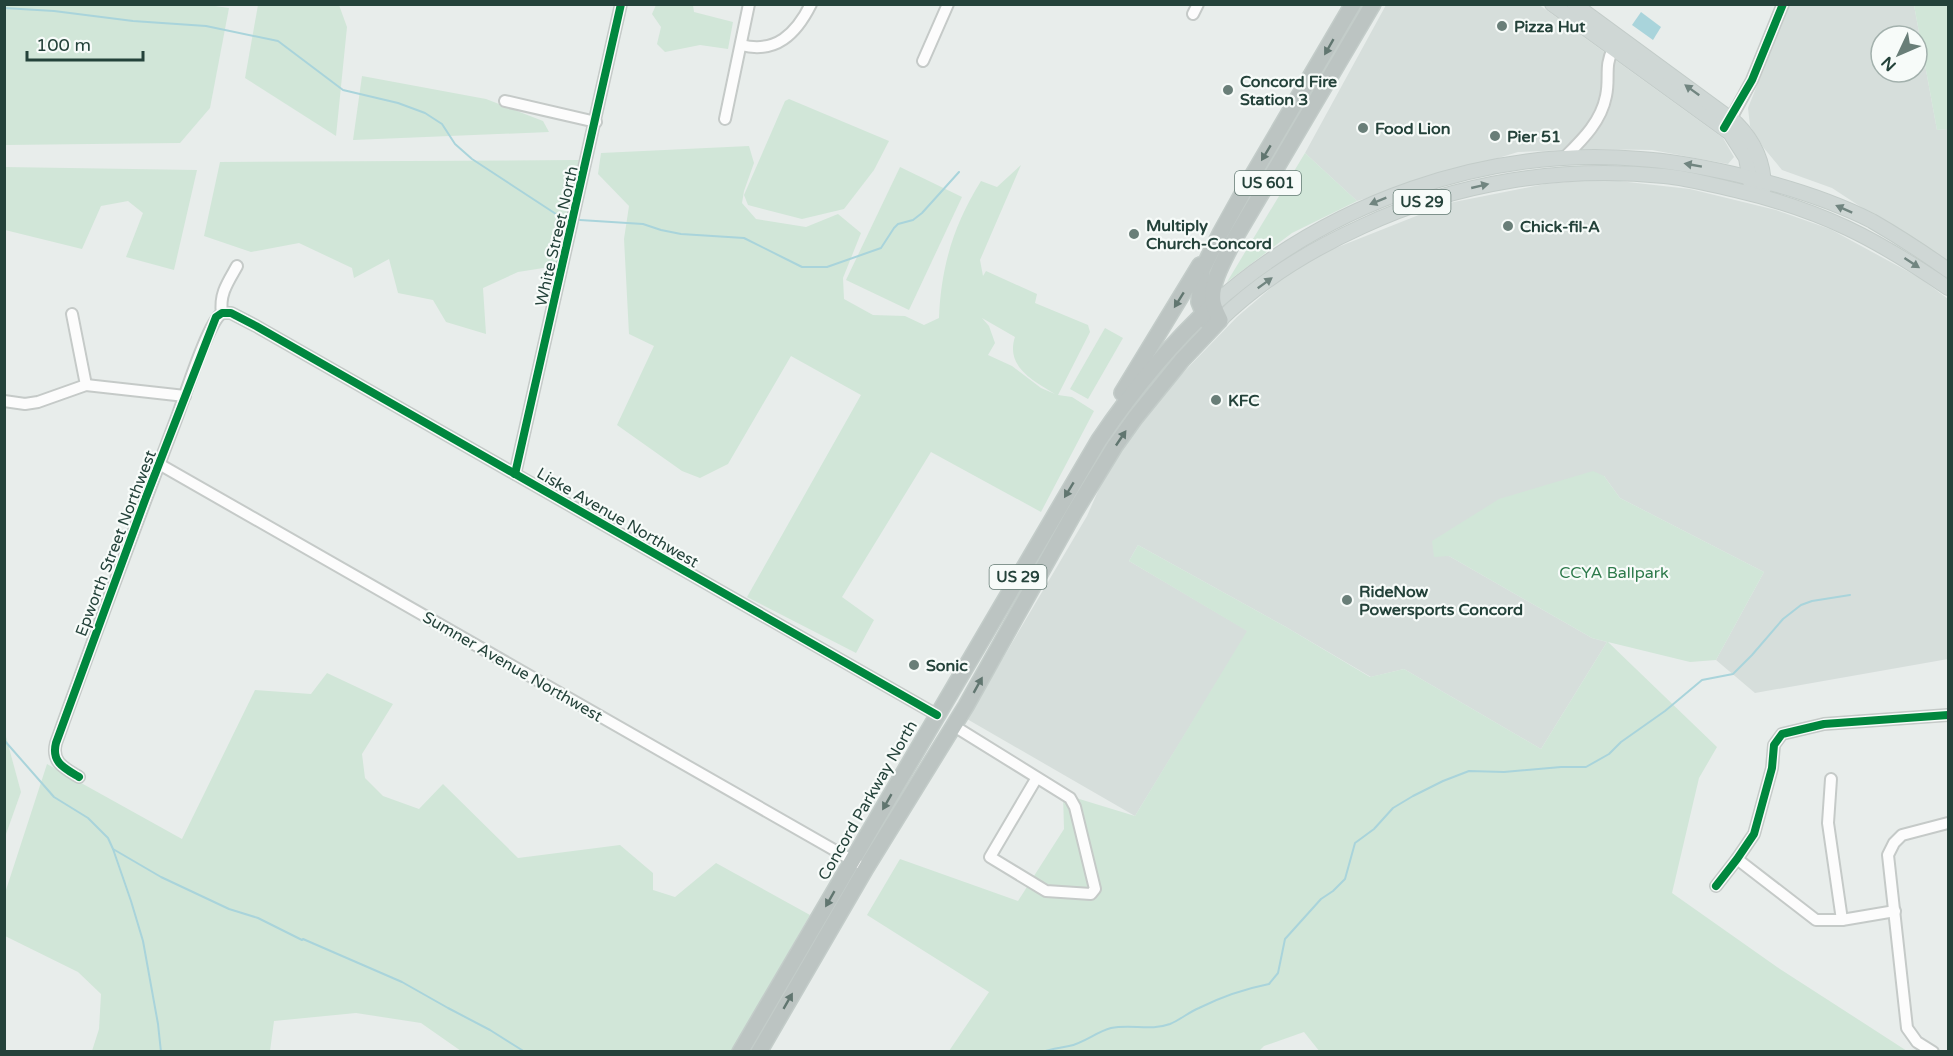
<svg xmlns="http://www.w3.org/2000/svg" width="1953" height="1056" viewBox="0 0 1953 1056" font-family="'Varela Round',sans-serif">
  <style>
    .built { fill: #d6dedb; fill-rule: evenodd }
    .green { fill: #d1e6d8; fill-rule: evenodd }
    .water { fill: #a9d4db }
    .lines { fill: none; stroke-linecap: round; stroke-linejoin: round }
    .stream { stroke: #a9d4db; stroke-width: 2 }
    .minor-casing { stroke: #c5cac8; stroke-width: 14 }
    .major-casing { stroke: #c3ccc9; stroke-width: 16 }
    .highway-casing { stroke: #c3ccc9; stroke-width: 18 }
    .minor { stroke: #fcfcfc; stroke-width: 10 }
    .major { stroke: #cfd7d5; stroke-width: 14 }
    .highway { stroke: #bcc4c2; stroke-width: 15 }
    .cycleway-casing { stroke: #f7fbf9; stroke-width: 11 }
    .cycleway { stroke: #00873e; stroke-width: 8 }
    .oneway { fill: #617670 }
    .oneway2 { fill: #718580 }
    .poi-dot { fill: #697e78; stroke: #f7fbf9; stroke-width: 2 }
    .labels { text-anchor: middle; stroke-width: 4.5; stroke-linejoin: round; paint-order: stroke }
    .shield { fill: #f7fbf9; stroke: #637a73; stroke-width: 1.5 }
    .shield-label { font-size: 15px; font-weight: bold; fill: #24423a }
    .poi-label { font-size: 16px; font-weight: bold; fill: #24423a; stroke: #f7fbf9; text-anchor: start }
    .street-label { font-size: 16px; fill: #24423a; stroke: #f7fbf9 }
    .park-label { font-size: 16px; fill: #2d7a4b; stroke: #f7fbf9 }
  </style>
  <rect width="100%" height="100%" fill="#e8edeb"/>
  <g class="built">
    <polygon points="1538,4 1723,138 1734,157 1728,164 1652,150 1590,149 1518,152 1357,201 1305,153 1386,5"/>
    <path d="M1789,5H1914L1937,130L1948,129V264L1832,188L1782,170L1763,147L1750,126L1748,108ZM1881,36H1917V72H1881Z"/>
    <polygon points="1601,179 1690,189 1776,210 1830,229 1920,278 1948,299 1948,659 1755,693 1716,660 1764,572 1620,498 1604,476 1449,556 1592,638 1607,642 1541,749 1404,669 1371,677 1286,627 1138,545 1129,561 1248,631 1135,816 967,719 1087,516 1106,473 1132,433 1177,379 1237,317 1292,270 1333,249 1449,203 1545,184"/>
  </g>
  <g class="green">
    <polygon points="208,5 229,8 210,108 180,143 5,145 5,5"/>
    <polygon points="258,5 339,5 347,27 336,136 245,78"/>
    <polygon points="656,5 693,5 694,12 733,22 728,49 700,45 665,52 657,44 661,27 652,14"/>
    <polygon points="1914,5 1948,5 1948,129 1937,130"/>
    <polygon points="362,76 486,99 543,121 549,132 353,140"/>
    <polygon points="789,99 889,141 874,170 844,209 802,219 748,205 744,195 785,101"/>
    <path d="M749,146L754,163L744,191L742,203L756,219L806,227L838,214L861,233L843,278L844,299L873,315L905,316L924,325L939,318C941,266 954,224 981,181L997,187L1021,165L980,260L983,276L986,271L1037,294L1035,303L1088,325L1090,332L1058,395L1072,397L1094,411L1041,512L931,452L842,597L874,620L856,653L747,597L861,395L791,356L728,464L700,478L682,471L617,425L654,346L629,334L624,239L629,206L598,174L601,153ZM982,318L1015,337C1005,367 1034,381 1055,394L1041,388L1012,366L988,355L995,343L989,326Z"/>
    <polygon points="1305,153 1357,201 1292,233 1227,282"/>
    <polygon points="579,160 556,266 518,272 483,288 486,334 446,322 433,300 398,293 389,259 354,278 352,268 299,243 251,252 204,236 220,162"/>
    <polygon points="5,167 197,170 174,270 126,257 143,213 128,201 101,206 82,249 5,230"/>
    <polygon points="900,167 962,197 909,310 846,280"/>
    <polygon points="1105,328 1123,338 1088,399 1070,389"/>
    <polygon points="1593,471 1604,476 1620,498 1764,572 1716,660 1690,662 1608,642 1717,747 1699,778 1672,893 1777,967 1907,1051 1320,1052 1304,1032 1264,1046 1259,1051 949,1051 989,992 867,915 900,859 1018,901 1064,829 1063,794 1135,816 1247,631 1129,561 1138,545 1286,627 1370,677 1404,669 1541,749 1607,642 1592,638 1449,556 1434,557 1432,541 1499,499"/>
    <polygon points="327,673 393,704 362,754 365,778 383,796 419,809 443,784 518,858 620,845 653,873 653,890 675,897 716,863 810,915 731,1052 461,1051 421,1023 356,1013 274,1021 270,1051 92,1051 99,1029 101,994 78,972 5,936 5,893 47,764 182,839 255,690 311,694"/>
    <polygon points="5,733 21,792 5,837 4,837"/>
  </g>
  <polygon class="water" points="1641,12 1661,27 1653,40 1632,25"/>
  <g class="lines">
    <g class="stream">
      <polyline points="4,8 54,11 133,21 206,26 278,41 343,90 398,103 425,113 442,124 455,144 472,159 559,216 568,218"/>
      <polyline points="580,220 643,224 661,230 681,234 744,238 802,267 827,267 881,248 894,228 898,224 913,220 922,213 959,172"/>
      <polyline points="4,740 54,797 88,818 108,838 113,849 131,901 143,941 158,1024 161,1052"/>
      <polyline points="113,849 161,877 229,909 258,918 302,940 303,939 402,982 448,1008 490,1030 525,1052"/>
      <path d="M1042,1052C1051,1049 1060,1048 1069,1046C1084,1043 1096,1032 1111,1028C1131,1024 1151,1031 1170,1024C1180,1020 1189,1012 1199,1008C1221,997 1244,989 1269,984L1278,973L1285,939L1321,899L1333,891L1345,879L1355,843L1374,829L1393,808L1413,796L1443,781L1469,771L1504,772L1561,767H1586L1609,754L1621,742L1665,711L1702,680L1733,674L1752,655L1783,619L1801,605L1812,601L1850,595"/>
    </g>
    <g class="minor-casing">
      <g id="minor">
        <polyline points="1193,14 1198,4"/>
        <path d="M741,45C776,54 796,34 811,4"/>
        <polyline points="923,61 948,4"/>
        <polyline points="505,101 596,122"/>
        <polyline points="725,119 749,4"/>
        <polyline points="1728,124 1752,80 1783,4"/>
        <path d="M1564,158C1582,140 1601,122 1606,96C1610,78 1604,66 1613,49"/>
        <polyline points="222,313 231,313 256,326 937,715"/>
        <path d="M222,313C219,294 228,282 237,266"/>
        <polyline points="72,314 86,385"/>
        <polyline points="4,401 25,404 38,402 86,385 185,396"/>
        <polyline points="159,464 857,863"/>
        <polyline points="515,474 621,4"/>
        <polyline points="954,726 1070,798 1075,807 1095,889 1091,894 1046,891 990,857 1036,779"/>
        <path d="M79,777C64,768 51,762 56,743C95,634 136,525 177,417C185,396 208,322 222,313"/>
        <polyline points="1831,779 1828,823 1842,920"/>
        <polyline points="1737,859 1816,920 1842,920 1895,911"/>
        <polyline points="1716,886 1737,859 1754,834 1772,768 1774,745 1782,734 1824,724 1948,715"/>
        <polyline points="1933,1052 1917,1042 1907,1028 1888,855 1894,843 1902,835 1948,823"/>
      </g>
    </g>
    <g class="major-casing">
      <g id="major">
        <polyline points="1552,4 1730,133 1746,158 1751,186"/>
        <path d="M1574,4L1736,123C1754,141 1764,162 1764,188"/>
        <path d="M1213,305C1329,202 1486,146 1640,159C1672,161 1703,167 1734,174C1782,185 1829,199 1872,221C1898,236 1924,253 1948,270"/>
        <path d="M1220,320C1261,280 1312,249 1363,226C1457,182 1561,166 1664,176C1688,178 1712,185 1735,190C1774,199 1811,211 1847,228C1883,245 1916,266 1948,288"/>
      </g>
    </g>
    <g class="highway-casing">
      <g id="highway">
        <polyline points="1207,322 1199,302 1202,270 1221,232 1251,178 1353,4"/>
        <polyline points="1122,393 1200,265"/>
        <path d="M740,1052L1099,440C1133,390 1169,345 1213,305"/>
        <path d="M759,1052L866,868L966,706L1074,513L1115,446L1135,418L1182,360L1220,320C1218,315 1214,309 1213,302C1210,281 1226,257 1235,238L1373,4"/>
      </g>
    </g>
    <use href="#minor" class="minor"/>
    <use href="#major" class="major"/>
    <use href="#highway" class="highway"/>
    <g class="cycleway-casing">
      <g id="cycleway">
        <polyline points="1724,128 1752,80 1783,4"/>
        <polyline points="515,474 621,4"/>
        <path d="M79,777C64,768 51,762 56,743L145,500L216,317L222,313H231L256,326L937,715"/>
        <polyline points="1716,886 1737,859 1754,834 1772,768 1774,745 1782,734 1824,724 1948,715"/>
      </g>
    </g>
    <use href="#cycleway" class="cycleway"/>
  </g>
  <defs><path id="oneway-solid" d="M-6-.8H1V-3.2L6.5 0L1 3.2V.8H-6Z" transform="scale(1.5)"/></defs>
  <g class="oneway">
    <use href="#oneway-solid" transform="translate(1329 47) rotate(120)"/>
    <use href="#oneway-solid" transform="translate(1266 153) rotate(121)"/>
    <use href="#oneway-solid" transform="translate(1179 300) rotate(122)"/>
    <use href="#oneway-solid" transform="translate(1121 438) rotate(-56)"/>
    <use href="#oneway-solid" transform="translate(1069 490) rotate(121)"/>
    <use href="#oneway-solid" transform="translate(978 685) rotate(-61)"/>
    <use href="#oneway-solid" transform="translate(887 802) rotate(120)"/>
    <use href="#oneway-solid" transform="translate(830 899) rotate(120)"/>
    <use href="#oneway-solid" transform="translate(788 1001) rotate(-60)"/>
  </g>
  <g class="oneway2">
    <use href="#oneway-solid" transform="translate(1692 90) rotate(-144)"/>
    <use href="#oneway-solid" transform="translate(1693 165) rotate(-170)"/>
    <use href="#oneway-solid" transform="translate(1480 186) rotate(-13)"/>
    <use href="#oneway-solid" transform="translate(1378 201) rotate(158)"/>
    <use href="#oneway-solid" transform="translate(1844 209) rotate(-156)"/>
    <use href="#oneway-solid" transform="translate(1912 263) rotate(33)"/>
    <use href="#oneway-solid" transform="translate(1265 283) rotate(-36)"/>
  </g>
  <g class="poi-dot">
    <circle cx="1502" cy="26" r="6"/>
    <circle cx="1228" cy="90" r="6"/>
    <circle cx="1363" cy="128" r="6"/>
    <circle cx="1495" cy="136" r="6"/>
    <circle cx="1508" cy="226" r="6"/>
    <circle cx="1134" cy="234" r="6"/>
    <circle cx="1216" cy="400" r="6"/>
    <circle cx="1347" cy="600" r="6"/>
    <circle cx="914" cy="665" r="6"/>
  </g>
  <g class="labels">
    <g class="shield">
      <rect x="1235" y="171" width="66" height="24" rx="4.5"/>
      <rect x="1393.5" y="190" width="57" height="24" rx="4.5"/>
      <rect x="989.5" y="565" width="57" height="24" rx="4.5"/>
    </g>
    <g class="shield-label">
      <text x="1268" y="188">US 601</text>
      <text x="1422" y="207">US 29</text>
      <text x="1018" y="582">US 29</text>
    </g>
    <g class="poi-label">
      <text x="1514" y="32">Pizza Hut</text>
      <text x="1240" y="87">Concord Fire<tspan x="1240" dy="18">Station 3</tspan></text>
      <text x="1375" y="134">Food Lion</text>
      <text x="1507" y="142">Pier 51</text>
      <text x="1146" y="231">Multiply<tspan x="1146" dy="18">Church-Concord</tspan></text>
      <text x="1520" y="232">Chick-fil-A</text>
      <text x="1228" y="406">KFC</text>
      <text x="1359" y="597">RideNow<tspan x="1359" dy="18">Powersports Concord</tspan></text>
      <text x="926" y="671">Sonic</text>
    </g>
    <g class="street-label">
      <text transform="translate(556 236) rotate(-77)" y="6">White Street North</text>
      <text transform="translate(618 517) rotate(30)" y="6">Liske Avenue Northwest</text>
      <text transform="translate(115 543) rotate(-69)" y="6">Epworth Street Northwest</text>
      <text transform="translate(513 666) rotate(30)" y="6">Sumner Avenue Northwest</text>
      <text transform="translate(867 800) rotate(-60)" y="6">Concord Parkway North</text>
    </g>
    <g class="park-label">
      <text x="1614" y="578">CCYA Ballpark</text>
    </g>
  </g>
  <rect width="1953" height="1056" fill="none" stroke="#24423a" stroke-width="12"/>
  <g transform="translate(1899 54) rotate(226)"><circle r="28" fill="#f7fbf9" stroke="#a3b1ad" stroke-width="1.5"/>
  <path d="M0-4.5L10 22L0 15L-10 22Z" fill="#697e78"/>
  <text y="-9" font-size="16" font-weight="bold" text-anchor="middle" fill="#24423a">N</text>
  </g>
  <path d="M27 51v9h116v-9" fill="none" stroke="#24423a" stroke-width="3"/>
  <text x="36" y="51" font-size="18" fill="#24423a" stroke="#f7fbf9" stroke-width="4.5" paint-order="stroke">100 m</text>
</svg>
